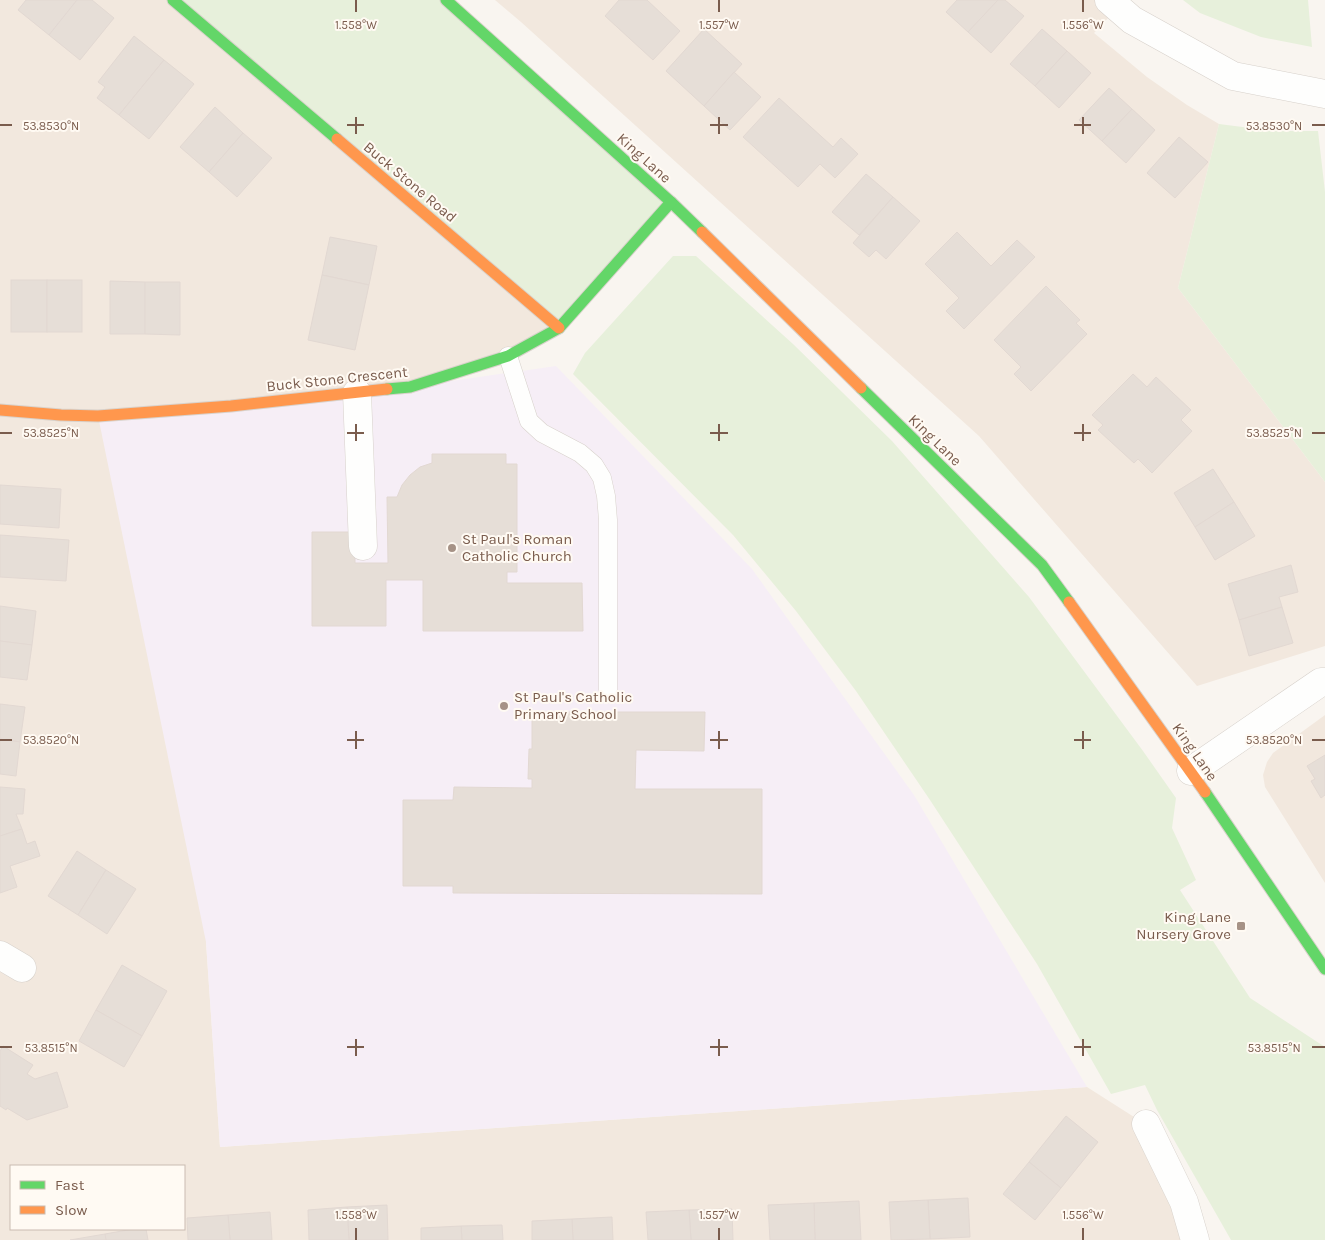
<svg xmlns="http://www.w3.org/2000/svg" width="1325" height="1240" viewBox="0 0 1325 1240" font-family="Karla,sans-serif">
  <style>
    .residential { fill: #f2e8de; fill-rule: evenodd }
    .education { fill: #f6eef6 }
    .green { fill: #e7f0db }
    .building { fill: #e6ded7; stroke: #e2d8d2 }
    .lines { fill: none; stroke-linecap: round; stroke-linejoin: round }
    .lane-casing { stroke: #d7d1cb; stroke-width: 19 }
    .street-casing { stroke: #d7d1cb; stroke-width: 29 }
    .fast-casing { stroke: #d9d2cb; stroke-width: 13 }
    .slow-casing { stroke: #d9d2cb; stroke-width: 13 }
    .lane { stroke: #fefefd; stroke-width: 18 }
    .street { stroke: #fefefd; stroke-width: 28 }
    .fast { stroke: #63d668; stroke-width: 11 }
    .slow { stroke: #ff974d; stroke-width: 11 }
    .ticks { fill: none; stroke: #7a5c4d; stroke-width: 2 }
    .poi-dot { fill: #a69286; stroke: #fffaf3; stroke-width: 2 }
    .labels { text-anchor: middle; stroke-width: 4; stroke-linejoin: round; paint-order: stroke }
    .street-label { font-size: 15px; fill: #7a5c4d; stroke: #fffaf3 }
    .poi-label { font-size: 15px; fill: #7a5c4d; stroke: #fffaf3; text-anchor: start }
    .ticks-label { font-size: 12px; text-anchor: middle; fill: #7a5c4d; stroke: #fffaf3; stroke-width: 4; stroke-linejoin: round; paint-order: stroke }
  </style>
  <rect width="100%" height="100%" fill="#f9f5f0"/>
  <g class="residential">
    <path d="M0,0H173L559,328L410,387L206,942L220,1147L1087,1087L1145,1124L1195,1240H0ZM11,1166H184V1229H11Z"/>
    <polygon points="495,0 1125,0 1094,33 1147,77 1187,105 1219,124 1178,288 1325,482 1325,646 1197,686 979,436 521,22"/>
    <polygon points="1325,715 1325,883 1265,787 1263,775 1267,762 1273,753"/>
  </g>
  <polygon class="education" points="556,366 752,569 914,795 1087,1087 220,1147 206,942 98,416 410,387"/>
  <g class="green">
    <polygon points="173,0 446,0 671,202 559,328"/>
    <polygon points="1183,0 1308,0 1312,47 1261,37 1200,13"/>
    <polygon points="1219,124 1275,131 1318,131 1325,192 1325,482 1178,288"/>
    <polygon points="673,256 696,256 793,344 892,441 1029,597 1143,751 1176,798 1172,828 1196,880 1180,890 1250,998 1325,1047 1325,1240 1231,1240 1157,1110 1145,1085 1111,1094 1037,964 930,800 856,691 796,611 733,535 573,374 585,353"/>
  </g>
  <g class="building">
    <polygon points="26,0 77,0 49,35 18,10"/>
    <polygon points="77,0 92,0 114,18 80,60 49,35"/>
    <polygon points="619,0 647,0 680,31 653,60 605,16"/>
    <polygon points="957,0 998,0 968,32 946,12"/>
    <polygon points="998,0 1005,0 1024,16 991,53 968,32"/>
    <polygon points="704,29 742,64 704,106 666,71"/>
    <polygon points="1042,29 1067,51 1035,86 1010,64"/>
    <polygon points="134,36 164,60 119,115 97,98 105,87 98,82"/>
    <polygon points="1067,51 1091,73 1059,108 1035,86"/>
    <polygon points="164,60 194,84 149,139 119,115"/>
    <polygon points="734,72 761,97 730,130 704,106"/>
    <polygon points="1109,88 1132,109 1102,141 1079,120"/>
    <polygon points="779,98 833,147 841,138 858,154 835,178 820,164 798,187 743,137"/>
    <polygon points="215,107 243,133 209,172 180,147"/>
    <polygon points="1132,109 1155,130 1126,163 1102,141"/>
    <polygon points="243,133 272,158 237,197 209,172"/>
    <polygon points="1179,137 1208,162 1175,198 1147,173"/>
    <polygon points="866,174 893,197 859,235 832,212"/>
    <polygon points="893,197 920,221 886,259 876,250 869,257 853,243"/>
    <polygon points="957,232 991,266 1017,240 1035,257 964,329 946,311 959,298 925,264"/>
    <polygon points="330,237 377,246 369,285 322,275"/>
    <polygon points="322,275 369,285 355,350 308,340"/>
    <rect x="11" y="280" width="36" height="52"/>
    <rect x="47" y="280" width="35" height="52"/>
    <polygon points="110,281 145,282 145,334 110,334"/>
    <polygon points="145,282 180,282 180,335 145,334"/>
    <polygon points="1046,286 1080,320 1076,323 1087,334 1031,391 1014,374 1021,367 994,340"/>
    <polygon points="1133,374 1147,387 1156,377 1191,410 1181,420 1192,431 1152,473 1138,459 1134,463 1098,430 1103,425 1092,415"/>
    <polygon points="432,454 506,454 506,464 517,464 517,572 507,572 507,583 582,583 583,631 423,631 423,580 386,580 386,626 312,626 312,532 355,532 355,563 388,563 387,497 397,497 402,485 410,475 420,467 432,463"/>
    <polygon points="1213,469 1234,502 1195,527 1174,493"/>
    <polygon points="0,485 61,489 59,528 0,524"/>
    <polygon points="1234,502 1255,536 1215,560 1195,527"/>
    <polygon points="0,535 69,540 66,581 0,577"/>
    <polygon points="1291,565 1298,592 1279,597 1282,607 1239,620 1228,584"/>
    <polygon points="0,606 36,611 32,645 0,641"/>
    <polygon points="1282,607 1293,643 1249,656 1239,620"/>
    <polygon points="0,641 32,645 27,680 0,677"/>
    <polygon points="0,704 25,707 20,742 0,739"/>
    <polygon points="532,712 705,712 704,751 636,750 635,789 762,789 762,894 453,893 453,886 403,886 403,800 453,800 454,787 532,788 532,779 528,779 529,749 532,749"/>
    <polygon points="0,739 20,742 16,776 0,774"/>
    <polygon points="1325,755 1325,795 1321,798 1311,781 1315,779 1307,766"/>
    <polygon points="0,787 25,789 23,814 16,814 22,829 0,836"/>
    <polygon points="22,829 27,844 35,841 40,856 10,866 17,887 0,893 0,836"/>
    <polygon points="77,851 106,870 78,915 48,896"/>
    <polygon points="106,870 136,889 107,934 78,915"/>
    <polygon points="122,965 167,991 142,1036 96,1010"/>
    <polygon points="96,1010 142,1036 124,1067 79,1041"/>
    <polygon points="3,1046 33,1065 27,1074 35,1079 57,1072 68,1107 27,1120 7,1108 6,1110 0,1106 0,1051"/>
    <polygon points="1066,1116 1098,1142 1061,1188 1029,1162"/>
    <polygon points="1029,1162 1061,1188 1035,1220 1003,1194"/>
    <polygon points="968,1198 970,1237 930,1239 928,1200"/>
    <polygon points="928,1200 930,1239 891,1240 889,1202"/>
    <polygon points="859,1201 861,1240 815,1240 814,1203"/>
    <polygon points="814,1203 815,1240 770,1240 768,1205"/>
    <polygon points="387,1205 388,1240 349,1240 347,1207"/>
    <polygon points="347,1207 349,1240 309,1240 308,1210"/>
    <polygon points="732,1209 733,1240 691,1240 689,1210"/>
    <polygon points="689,1210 691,1240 648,1240 646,1212"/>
    <polygon points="270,1212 272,1240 230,1240 228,1215"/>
    <polygon points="228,1215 230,1240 188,1240 187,1218"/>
    <polygon points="612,1217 613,1240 573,1240 572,1219"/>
    <polygon points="572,1219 573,1240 532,1240 532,1221"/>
    <polygon points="502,1225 503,1240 462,1240 461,1226"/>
    <polygon points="461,1226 462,1240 421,1240 421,1228"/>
    <polygon points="133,1229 146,1229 148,1240 106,1240 105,1234"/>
    <polygon points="105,1234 106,1240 70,1240"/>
  </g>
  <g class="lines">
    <g class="lane-casing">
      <polyline id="lane" points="508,356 529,421 542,433 580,453 594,465 602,478 606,496 608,520 608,690"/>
    </g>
    <g class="street-casing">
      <g id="street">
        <polyline points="1109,0 1132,20 1233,76 1325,94"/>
        <polyline points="357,393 363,546"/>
        <polyline points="1191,771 1321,682 1325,682"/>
        <polyline points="0,955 22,968"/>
        <polyline points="1146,1124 1184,1202 1195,1240"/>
      </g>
    </g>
    <g class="fast-casing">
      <g id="fast">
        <polyline points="173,0 337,139"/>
        <polyline points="446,0 671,202 702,232"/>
        <polyline points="861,388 1042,565 1069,602"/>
        <polyline points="387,389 410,387 508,356 559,328 671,202"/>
        <polyline points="1205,792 1325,969"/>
      </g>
    </g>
    <g class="slow-casing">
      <g id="slow">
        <polyline points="337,139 559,328"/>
        <polyline points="702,232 861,388"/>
        <polyline points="0,410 61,415 98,416 231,406 387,389"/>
        <polyline points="1069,602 1205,792"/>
      </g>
    </g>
    <use href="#lane" class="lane"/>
    <use href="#street" class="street"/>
    <use href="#fast" class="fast"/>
    <use href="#slow" class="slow"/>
  </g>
  <path class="ticks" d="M356,0V12M719,0V12M1083,0V12M356,117V134M719,117V134M1083,117V134M0,125H12M347,125H364M710,125H728M1074,125H1091M1312,125H1325M356,424V441M719,424V441M1083,424V441M0,433H12M347,433H364M710,433H728M1074,433H1091M1312,433H1325M356,731V749M719,731V749M1083,731V749M0,740H12M347,740H364M710,740H728M1074,740H1091M1312,740H1325M356,1039V1056M719,1039V1056M1083,1039V1056M0,1047H12M347,1047H364M710,1047H728M1074,1047H1091M1312,1047H1325M356,1228V1240M719,1228V1240M1083,1228V1240"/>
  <g class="poi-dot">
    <circle cx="452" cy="548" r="5"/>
    <circle cx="504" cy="706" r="5"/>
    <rect x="1236" y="921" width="10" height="10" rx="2.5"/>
  </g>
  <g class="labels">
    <g class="street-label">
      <text transform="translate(644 158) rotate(42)" y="5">King Lane</text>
      <text transform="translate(410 182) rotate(40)" y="5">Buck Stone Road</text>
      <text transform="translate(337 379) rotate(-6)" y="5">Buck Stone Crescent</text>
      <text transform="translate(935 440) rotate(44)" y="5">King Lane</text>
      <text transform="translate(1195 752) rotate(55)" y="5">King Lane</text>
    </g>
    <g class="poi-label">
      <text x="462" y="544">St Paul's Roman<tspan x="462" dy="17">Catholic Church</tspan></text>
      <text x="514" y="702">St Paul's Catholic<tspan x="514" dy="17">Primary School</tspan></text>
      <text x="1231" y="922" text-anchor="end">King Lane<tspan x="1231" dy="17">Nursery Grove</tspan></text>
    </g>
  </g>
  <g class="ticks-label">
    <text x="356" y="29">1.558°W</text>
    <text x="719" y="29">1.557°W</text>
    <text x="1083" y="29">1.556°W</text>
    <text x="51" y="130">53.8530°N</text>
    <text x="1274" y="130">53.8530°N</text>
    <text x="51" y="437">53.8525°N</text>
    <text x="1274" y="437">53.8525°N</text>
    <text x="51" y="744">53.8520°N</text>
    <text x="1274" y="744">53.8520°N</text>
    <text x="51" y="1052">53.8515°N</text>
    <text x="1274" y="1052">53.8515°N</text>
    <text x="356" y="1219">1.558°W</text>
    <text x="719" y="1219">1.557°W</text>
    <text x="1083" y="1219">1.556°W</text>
  </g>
  <rect x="10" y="1165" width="175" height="65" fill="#fffaf3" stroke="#cabbb1"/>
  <rect x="20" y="1181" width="25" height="8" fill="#63d668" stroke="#cabbb1"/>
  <text x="55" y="1190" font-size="15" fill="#7a5c4d">Fast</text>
  <rect x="20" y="1206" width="25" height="8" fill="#ff974d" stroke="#cabbb1"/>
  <text x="55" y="1215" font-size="15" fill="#7a5c4d">Slow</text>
</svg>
